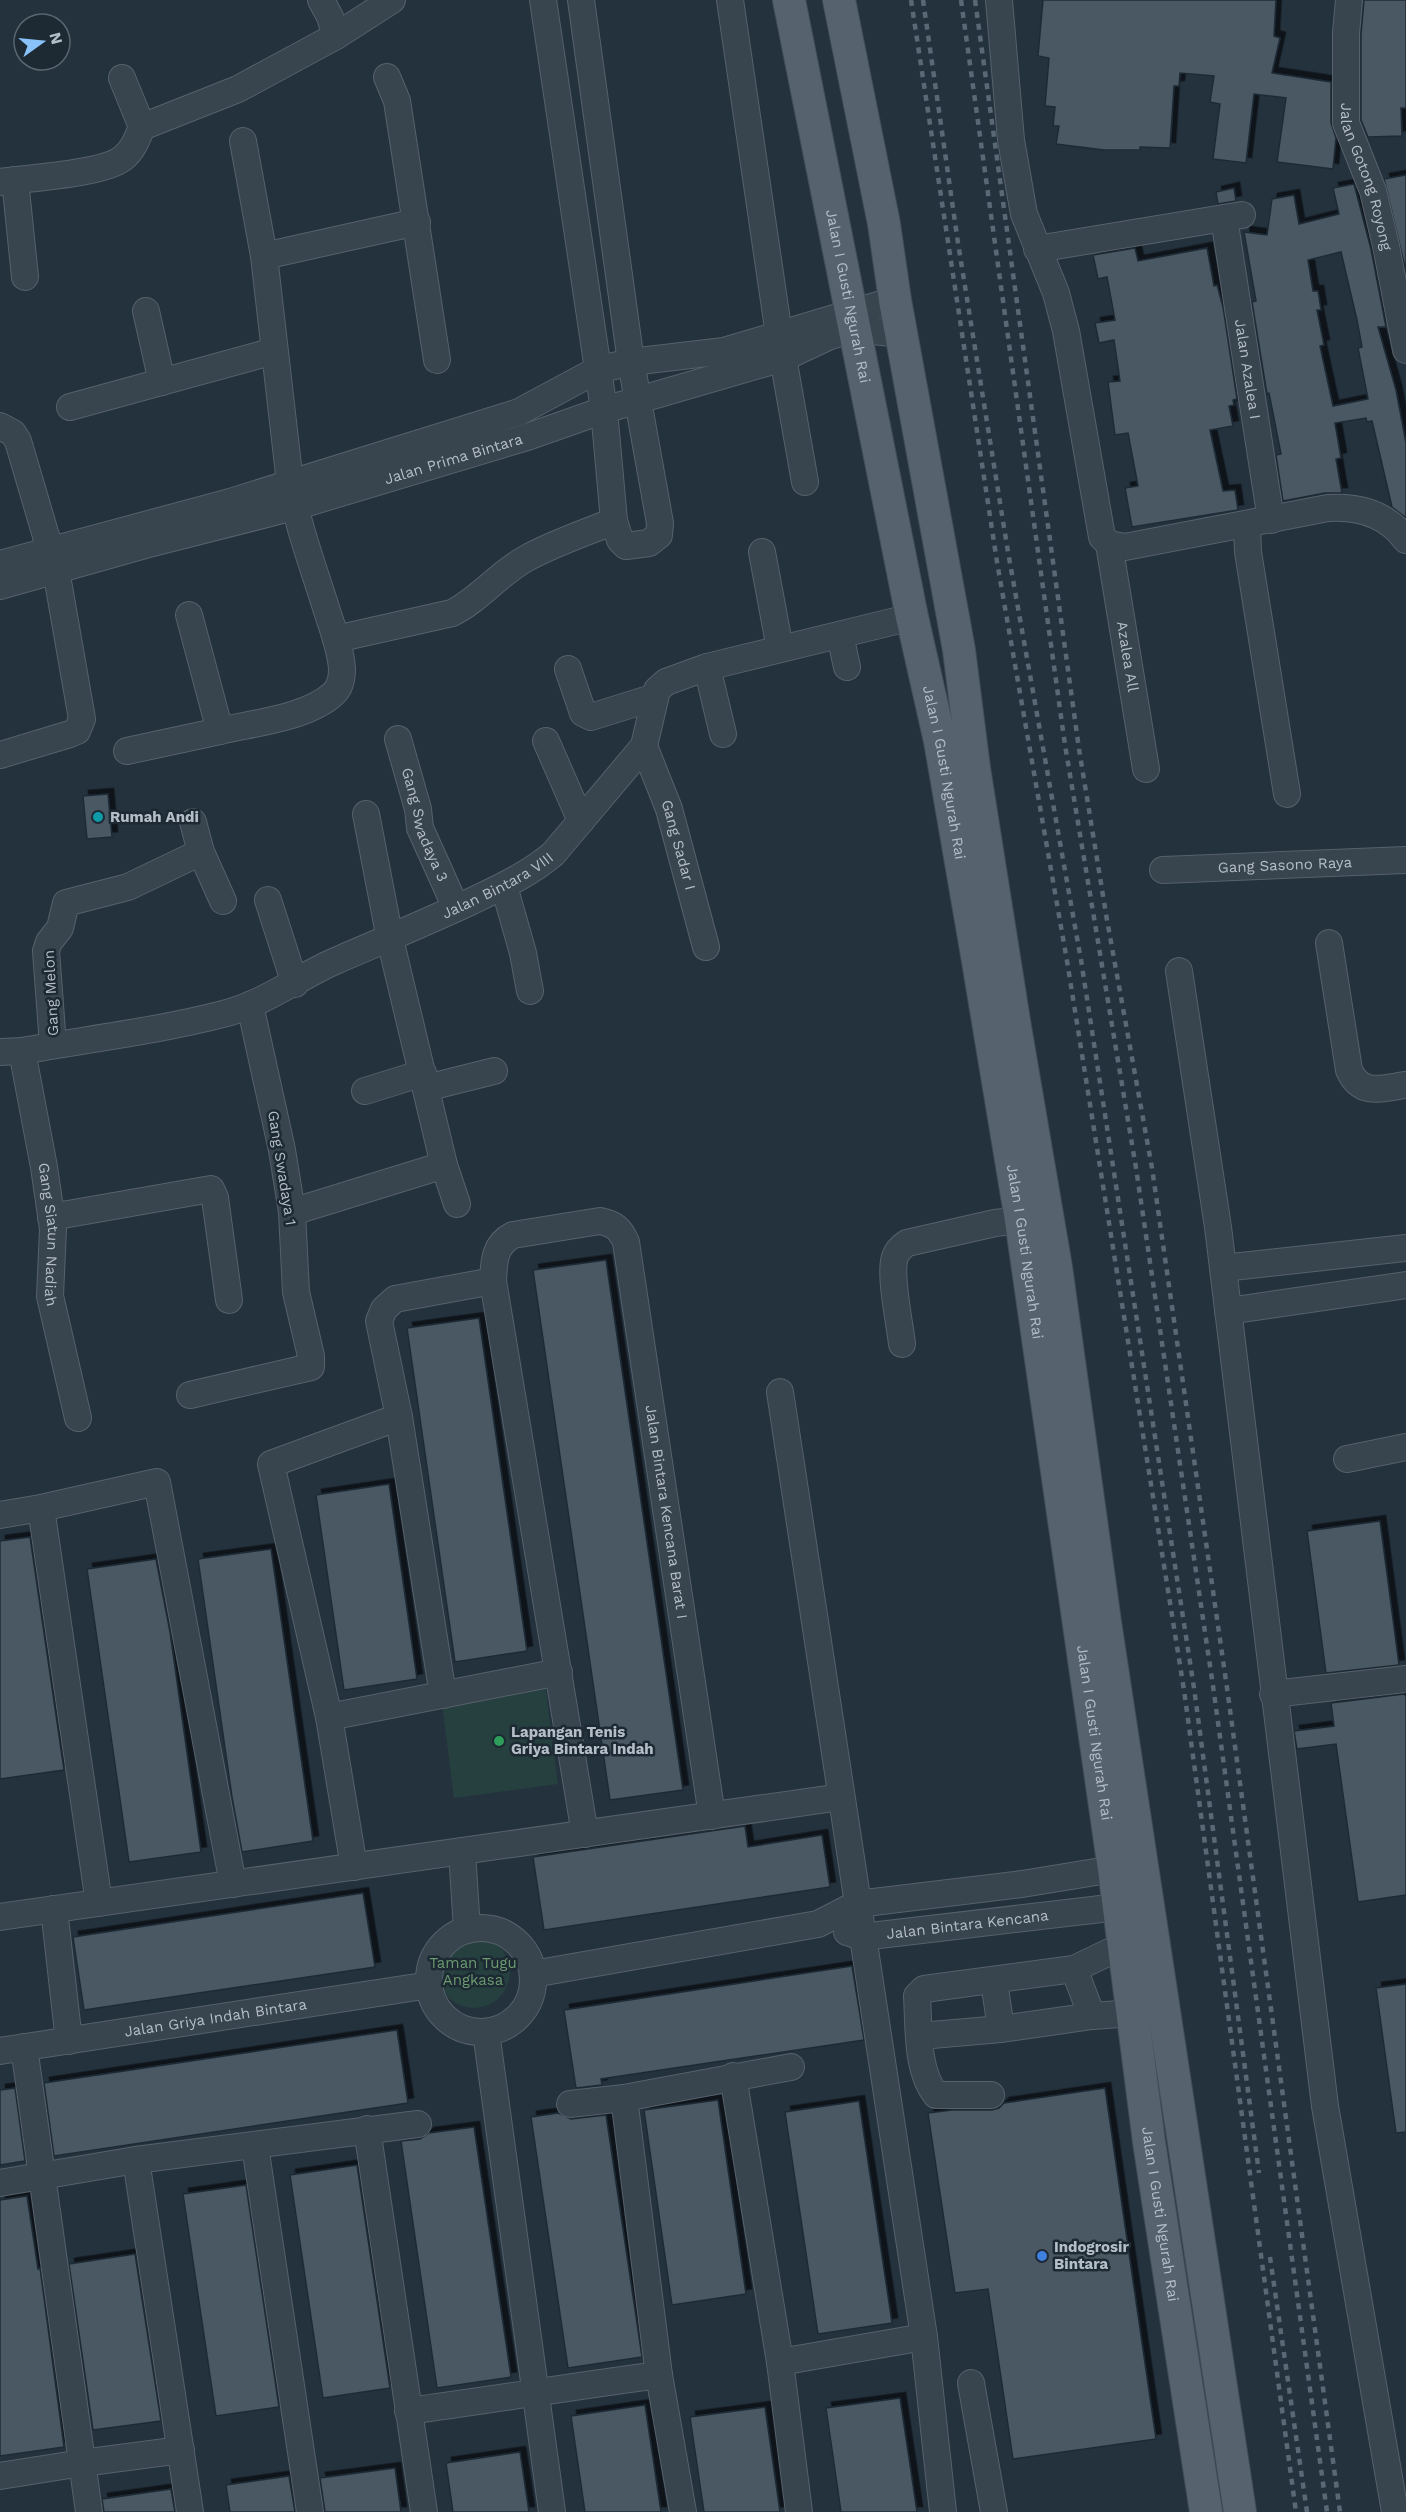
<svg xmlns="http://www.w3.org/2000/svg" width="1406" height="2512" viewBox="0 0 1406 2512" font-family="'Work Sans',sans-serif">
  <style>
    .green { fill: #263f3f }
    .building { fill: #485864; stroke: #1f2b35; stroke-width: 1.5; fill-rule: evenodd; filter: url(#shadow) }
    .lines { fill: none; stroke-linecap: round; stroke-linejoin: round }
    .minor-casing { stroke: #56616c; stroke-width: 28 }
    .major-casing { stroke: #414d57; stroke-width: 34 }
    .minor { stroke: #38444e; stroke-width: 26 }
    .major { stroke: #56636e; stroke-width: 32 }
    .rail { stroke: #5a6875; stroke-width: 4.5; stroke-dasharray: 6 6; stroke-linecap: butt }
    .culture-dot { fill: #0f9aa8; stroke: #1d2933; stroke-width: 2 }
    .leisure-dot { fill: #2e9e5b; stroke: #1d2933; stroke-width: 2 }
    .shop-dot { fill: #3f7fe0; stroke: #1d2933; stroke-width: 2 }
    .labels { text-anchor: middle; stroke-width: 5; stroke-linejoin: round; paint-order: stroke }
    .street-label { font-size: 15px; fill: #b4bec9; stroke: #1d2933 }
    .poi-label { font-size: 15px; font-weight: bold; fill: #b4bec9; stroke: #1d2933; text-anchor: start }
    .park-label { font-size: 15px; fill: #6b9a70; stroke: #1d2933 }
  </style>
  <defs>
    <filter id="shadow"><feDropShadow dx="5.5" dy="-5.5" stdDeviation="0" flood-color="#0009"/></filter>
  </defs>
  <rect width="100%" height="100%" fill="#24323e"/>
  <g class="green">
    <polygon points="545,1684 558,1784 454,1798 441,1697"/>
    <circle cx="474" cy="1972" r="36"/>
  </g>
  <g class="building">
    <polygon points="1043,0 1276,0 1274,36 1280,38 1272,73 1331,82 1331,123 1336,138 1333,169 1277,162 1286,98 1254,94 1246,163 1213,159 1220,104 1210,102 1214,76 1180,73 1179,86 1174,86 1170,148 1140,147 1140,150 1104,150 1056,144 1059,126 1053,126 1055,107 1045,106 1049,58 1038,56"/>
    <polygon points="1364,0 1406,0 1406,108 1401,108 1402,136 1368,137 1361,120 1361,34"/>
    <polygon points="1406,175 1406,271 1384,179"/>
    <path d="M1354,184L1371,249L1386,327H1378L1396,390L1406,443V518L1392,507L1372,421L1367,422L1366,418L1335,423L1341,458L1336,459L1342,493H1325L1283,501L1276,455L1281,454L1269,393L1267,394L1252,302L1256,301L1244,232L1267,235L1272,199L1294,195L1299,224L1339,214L1333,188ZM1341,252L1357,320L1362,347L1358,348L1368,399L1333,406L1320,346L1324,345L1317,310H1321L1318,291H1313L1308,260Z"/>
    <polygon points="1234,188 1236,201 1218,204 1216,192"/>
    <polygon points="1135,248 1138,261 1207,248 1214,286 1217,285 1223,307 1237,399 1233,400 1234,405 1229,406 1233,426 1210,430 1223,491 1235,490 1238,510 1132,527 1125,488 1138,486 1128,433 1115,435 1108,382 1120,381 1114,340 1099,343 1095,323 1115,320 1107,277 1098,279 1093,255"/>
    <polygon points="108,794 112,837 87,839 83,796"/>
    <polygon points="606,1260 683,1790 610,1800 533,1270"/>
    <polygon points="479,1318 527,1651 455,1662 407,1328"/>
    <polygon points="389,1484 417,1679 344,1690 316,1495"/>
    <polygon points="1380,1521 1399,1665 1326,1673 1307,1531"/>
    <polygon points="30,1537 64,1770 0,1779 0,1541"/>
    <polygon points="271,1549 313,1841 242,1852 232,1797 198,1559"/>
    <polygon points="156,1559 170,1632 201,1852 129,1862 87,1569"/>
    <polygon points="1404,1694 1406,1696 1406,1895 1358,1902 1336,1744 1297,1749 1294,1731 1334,1726 1331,1703"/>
    <polygon points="745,1826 748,1847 822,1835 830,1887 544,1930 533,1857"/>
    <polygon points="363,1893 375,1967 84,2010 73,1937"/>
    <polygon points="852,1966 864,2040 601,2079 602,2085 576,2088 564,2010"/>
    <polygon points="1406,1984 1406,2132 1396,2133 1376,1988"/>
    <polygon points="397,2030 408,2103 54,2156 44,2083"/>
    <polygon points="15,2088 25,2161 0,2165 0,2090"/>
    <polygon points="1105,2088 1156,2439 1013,2459 988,2289 955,2293 928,2113 952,2110 992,2110 999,2108 1004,2103"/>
    <polygon points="718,2100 746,2294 672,2305 644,2110"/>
    <polygon points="859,2101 892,2323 818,2334 785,2112"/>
    <polygon points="558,2113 571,2119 606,2115 642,2357 568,2368 531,2117"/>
    <polygon points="474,2127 511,2377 437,2388 401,2141 420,2139 429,2133"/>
    <polygon points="357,2165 390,2388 323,2398 290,2175"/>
    <polygon points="246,2185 279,2407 216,2416 183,2194"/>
    <polygon points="27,2196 38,2269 40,2268 64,2447 0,2456 0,2200"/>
    <polygon points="135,2254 161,2421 93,2430 69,2264"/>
    <polygon points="900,2398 917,2512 841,2512 826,2408"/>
    <polygon points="645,2405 661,2512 585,2512 571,2416"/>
    <polygon points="765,2407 780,2512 704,2512 690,2417"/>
    <polygon points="520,2452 529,2512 453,2512 446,2463"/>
    <polygon points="395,2468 401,2512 325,2512 320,2478"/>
    <polygon points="289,2476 295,2512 230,2512 226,2485"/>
    <polygon points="171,2489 175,2512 104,2512 102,2499"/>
  </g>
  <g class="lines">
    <g class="minor-casing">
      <g id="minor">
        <polyline points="321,0 330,17 336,36"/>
        <polyline points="543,0 604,410 614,521 620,540 626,546 649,543 659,535 660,523 631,362 581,0"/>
        <polyline points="730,0 779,335 805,482"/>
        <path d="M999,0L1011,140L1024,214L1056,293L1066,331L1102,537L1109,544L1125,547L1328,508C1359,506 1387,514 1406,540"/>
        <path id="s1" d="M1349,0L1346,33V123L1373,191L1386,246L1406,350"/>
        <polyline points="387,77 397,101 437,360"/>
        <polyline points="122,78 142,127 238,89 336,36 392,0"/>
        <polyline points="15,180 25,277"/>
        <path d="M0,182C27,178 104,174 123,158C133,150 137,139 142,127"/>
        <path id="s2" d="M1224,218L1271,520"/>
        <polyline points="1037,249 1242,215"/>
        <polyline points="264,256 417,222"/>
        <polyline points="146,311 162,382"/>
        <polyline points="70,407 274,351"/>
        <polyline points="0,426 13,433 18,441 56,570 82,719 77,731 70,734 0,755"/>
        <polyline points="1247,525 1248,552 1287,794"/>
        <path id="s3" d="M1109,544L1146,769"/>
        <polyline points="762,552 780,649"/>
        <polyline points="0,564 230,502 519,412 597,370 631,362 724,351 895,300"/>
        <path id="s4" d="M0,586L145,545L294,507L527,437L604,410L783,358L830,336L855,329L901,334"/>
        <path d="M189,615L220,731C253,723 307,718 333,694C340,688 342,679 342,669C341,650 333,630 327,611C314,569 298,527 290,483L264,256L243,141"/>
        <polyline points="840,635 847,667"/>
        <path d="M336,639L452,613C480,599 499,573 527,558C554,543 585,533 614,521"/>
        <polyline points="707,667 723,734"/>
        <polyline points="568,669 583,713 591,717 655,697"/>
        <path id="s5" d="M398,739L418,809L420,828L456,908"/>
        <polyline points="546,741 581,821"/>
        <path id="s6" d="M644,746L669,809L706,947"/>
        <polyline points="127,751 220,731"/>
        <polyline points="366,814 390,939 444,1165 457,1204"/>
        <polyline points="193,822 201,852 223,901"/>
        <path id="s7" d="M1163,870L1406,860"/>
        <polyline points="504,886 523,953 530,991"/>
        <polyline points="268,900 295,984"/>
        <path d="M1329,943L1349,1070C1361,1097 1382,1088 1406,1085"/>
        <polyline points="1179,971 1218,1227 1325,2106 1395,2512"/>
        <polyline points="53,1045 46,951 49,942 60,928 66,903 128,887 201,852"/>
        <path id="s8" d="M22,1051L44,1167L53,1229L50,1296L78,1418"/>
        <path id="s9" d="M0,1052L22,1051C88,1039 157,1031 223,1014C263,1004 296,979 333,962C379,942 425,923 470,902C499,888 528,875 553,854L644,746L657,690L666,682L707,667L912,617"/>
        <polyline points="426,1088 494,1071"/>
        <polyline points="365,1091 423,1073"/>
        <polyline points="292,1212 444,1165"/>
        <polyline points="51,1217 211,1189 215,1198 229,1300"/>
        <polyline points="1223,1268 1406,1248"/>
        <polyline points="1228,1311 1406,1285"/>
        <path d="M902,1344C900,1325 889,1274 895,1257C897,1251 901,1247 907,1243L995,1223L1021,1220"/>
        <polyline points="780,1392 924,2337 943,2512"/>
        <polyline points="190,1395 311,1367 311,1356 296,1292 292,1212 282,1150 250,1005"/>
        <polyline points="1347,1459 1406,1447"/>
        <polyline points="41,1508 99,1903"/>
        <polyline points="0,1515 41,1508 157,1482 233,1884"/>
        <polyline points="1273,1694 1406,1679"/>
        <polyline points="443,1695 399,1417 379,1321 384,1309 395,1299 493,1281"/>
        <polyline points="329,1717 559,1672"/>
        <path id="s10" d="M585,1834L493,1281C494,1261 494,1245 513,1235L600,1221C615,1224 620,1229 626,1242L712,1816"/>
        <polyline points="462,1851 467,1930"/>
        <polyline points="354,1867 329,1717 271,1464 399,1417"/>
        <polyline points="54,1909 69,2041"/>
        <polyline points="0,1917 841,1797"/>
        <circle cx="481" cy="1980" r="52"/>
        <path id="s11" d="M847,1932L862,1937L1118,1907"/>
        <polyline points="1074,1969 1092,2016"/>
        <polyline points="533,1974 818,1924 857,1904 1022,1884 1114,1869"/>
        <polyline points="994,1981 1001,2029"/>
        <polyline points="486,2032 552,2512"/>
        <polyline points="920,2036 1001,2029 1092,2016 1134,2013"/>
        <polyline points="24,2047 89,2512"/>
        <path id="s12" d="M0,2051L430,1985"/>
        <polyline points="733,2076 780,2362 799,2512"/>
        <path d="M991,2095H936C916,2070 919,2027 917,1996L924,1989L1074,1969L1124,1945"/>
        <polyline points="624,2098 659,2375 683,2512"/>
        <polyline points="570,2104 624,2098 791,2067"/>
        <polyline points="367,2129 424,2512"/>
        <polyline points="255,2146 310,2512"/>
        <polyline points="136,2160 190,2512"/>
        <polyline points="0,2183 136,2160 418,2124"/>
        <polyline points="780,2362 924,2337"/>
        <polyline points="971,2383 994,2512"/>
        <path d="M408,2411C491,2400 575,2386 659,2375"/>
        <polyline points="0,2476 82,2463 181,2450"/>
      </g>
    </g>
    <g class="major-casing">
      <g id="major">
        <path id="s13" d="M789,0L912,617L940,741L977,955L1021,1220L1114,1869L1149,2142L1206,2512"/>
        <polyline points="839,0 884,224 895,300 959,650 974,768 1015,1027 1056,1267 1105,1622 1240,2512"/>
      </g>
    </g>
    <use href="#minor" class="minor"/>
    <use href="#major" class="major"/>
    <g class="rail">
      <polyline points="911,0 997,562 1067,961 1184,1690 1296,2512"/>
      <polyline points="923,0 958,243 1008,552 1081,960 1194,1688 1259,2173"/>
      <polyline points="961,0 1065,745 1136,1168 1213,1686 1327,2512"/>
      <polyline points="975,0 1079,749 1107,920 1152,1168 1227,1688 1340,2512"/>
      <polyline points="1270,2257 1307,2512"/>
    </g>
  </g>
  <circle class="culture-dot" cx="98" cy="817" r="6"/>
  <circle class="leisure-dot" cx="499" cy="1741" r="6"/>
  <circle class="shop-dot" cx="1042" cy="2256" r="6"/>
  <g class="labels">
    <g class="street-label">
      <text dy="5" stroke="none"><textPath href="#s1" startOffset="180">Jalan Gotong Royong</textPath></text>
      <text dy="5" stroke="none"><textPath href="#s13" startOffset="302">Jalan I Gusti Ngurah Rai</textPath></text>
      <text dy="5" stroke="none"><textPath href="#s2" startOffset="153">Jalan Azalea I</textPath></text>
      <text dy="5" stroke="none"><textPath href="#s4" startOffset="471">Jalan Prima Bintara</textPath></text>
      <text dy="5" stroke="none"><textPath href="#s3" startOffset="114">Azalea All</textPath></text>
      <text dy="5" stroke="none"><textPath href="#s13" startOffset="788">Jalan I Gusti Ngurah Rai</textPath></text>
      <text dy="5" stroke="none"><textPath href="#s5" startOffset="90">Gang Swadaya 3</textPath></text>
      <text dy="5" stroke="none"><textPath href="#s6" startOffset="105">Gang Sadar I</textPath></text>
      <text dy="5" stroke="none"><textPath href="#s7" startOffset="122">Gang Sasono Raya</textPath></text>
      <text dy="5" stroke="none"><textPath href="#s9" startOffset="530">Jalan Bintara VIII</textPath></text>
      <text transform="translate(51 993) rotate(-93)" y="5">Gang Melon</text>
      <text transform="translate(282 1168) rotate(81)" y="5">Gang Swadaya 1</text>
      <text dy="5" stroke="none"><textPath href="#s8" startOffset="186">Gang Siatun Nadiah</textPath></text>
      <text dy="5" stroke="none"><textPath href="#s13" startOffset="1274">Jalan I Gusti Ngurah Rai</textPath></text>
      <text dy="5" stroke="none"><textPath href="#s10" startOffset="1010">Jalan Bintara Kencana Barat I</textPath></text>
      <text dy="5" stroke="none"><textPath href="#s13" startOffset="1760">Jalan I Gusti Ngurah Rai</textPath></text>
      <text dy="5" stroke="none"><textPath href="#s11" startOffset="122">Jalan Bintara Kencana</textPath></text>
      <text dy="5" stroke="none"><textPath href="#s12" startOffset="218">Jalan Griya Indah Bintara</textPath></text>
      <text dy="5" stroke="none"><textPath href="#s13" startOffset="2246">Jalan I Gusti Ngurah Rai</textPath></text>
    </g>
    <g class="poi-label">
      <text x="110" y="822">Rumah Andi</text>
      <text x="511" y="1737">Lapangan Tenis<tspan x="511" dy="17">Griya Bintara Indah</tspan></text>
      <text x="1054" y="2252">Indogrosir<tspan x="1054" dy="17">Bintara</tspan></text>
    </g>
    <g class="park-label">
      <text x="473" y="1968">Taman Tugu<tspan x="473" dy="17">Angkasa</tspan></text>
    </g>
  </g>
  <g transform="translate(42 42) rotate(75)"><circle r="28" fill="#1d2933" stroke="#59656f" stroke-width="1.5"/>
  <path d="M0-4.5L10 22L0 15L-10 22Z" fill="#89c1f9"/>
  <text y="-9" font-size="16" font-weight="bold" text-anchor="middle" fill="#b4bec9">N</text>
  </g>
</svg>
